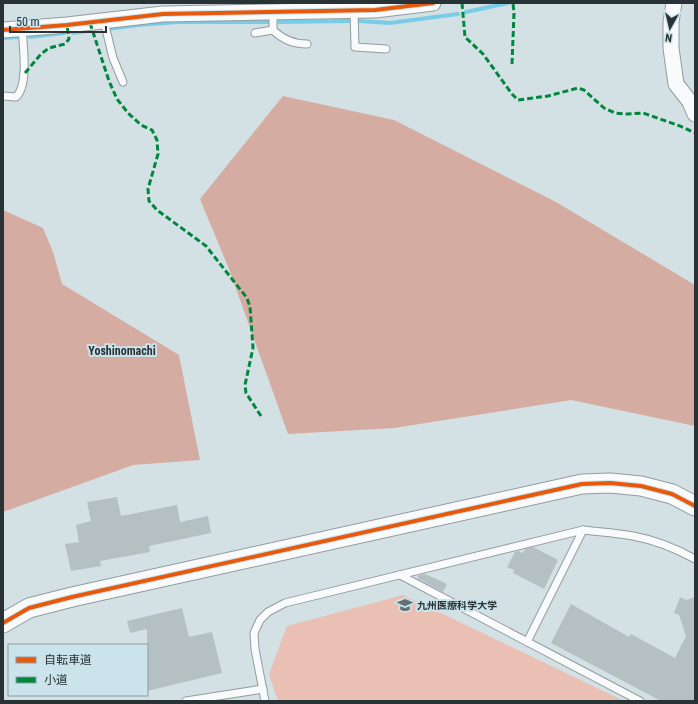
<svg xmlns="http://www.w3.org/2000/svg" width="698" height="704" viewBox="0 0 698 704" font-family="'Roboto Condensed','Noto Sans JP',sans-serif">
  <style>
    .green { fill: #eabfb4 }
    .forest { fill: #d5aca1 }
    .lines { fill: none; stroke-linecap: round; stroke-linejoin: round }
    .stream { stroke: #79cce6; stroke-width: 4 }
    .building { fill: #b5c0c3 }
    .service-casing { stroke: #929c9f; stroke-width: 9 }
    .minor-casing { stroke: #929c9f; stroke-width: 17 }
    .tertiary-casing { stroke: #929c9f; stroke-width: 21 }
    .service { stroke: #f8fafb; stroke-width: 7 }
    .minor { stroke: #f8fafb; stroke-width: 15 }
    .tertiary { stroke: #f8fafb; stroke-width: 19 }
    .quiet { stroke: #00873e; stroke-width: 3; stroke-dasharray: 6 3; stroke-linecap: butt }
    .cycleway-casing { stroke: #cbe4ec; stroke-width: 6 }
    .cycleway { stroke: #e8590c; stroke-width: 4 }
    .labels { text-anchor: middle; stroke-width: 4; stroke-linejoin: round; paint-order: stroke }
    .poi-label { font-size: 10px; font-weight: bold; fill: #293336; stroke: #cbe4ec; text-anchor: start }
    .quarter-label { font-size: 12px; font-weight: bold; fill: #293336; stroke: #cbe4ec }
  </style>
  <rect width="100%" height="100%" fill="#d3e0e4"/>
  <polygon class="green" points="403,595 624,701 278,701 269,674 287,626"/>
  <g class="forest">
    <polygon points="283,96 394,120 556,202 695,285 695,426 571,400 394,428 288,434 229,269 200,199"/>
    <polygon points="3,210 43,228 53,252 62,284 179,355 200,460 133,465 3,512"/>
  </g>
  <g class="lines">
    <g class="stream">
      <polyline points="466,12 508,3"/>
      <polyline points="359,21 390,23 458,14"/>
      <polyline points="279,22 349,21"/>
      <polyline points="108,29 138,25 178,22 269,22"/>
      <polyline points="73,33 86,31"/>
      <polyline points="30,37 64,33"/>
      <polyline points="3,38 18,37"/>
    </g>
  </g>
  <g class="building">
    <polygon points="117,497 121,516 177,505 180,522 208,516 211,533 149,546 150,552 100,561 101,566 71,571 65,544 79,542 76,525 91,521 87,502"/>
    <polygon points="533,547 558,560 544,589 513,573 514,570 507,567 515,552 518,551 523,553 525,549"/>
    <polygon points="425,574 447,584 443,592 417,578 419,575"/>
    <polygon points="680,597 686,600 695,597 695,701 661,701 551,643 571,604 629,637 631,634 675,658 686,636 679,615 674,613"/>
    <polygon points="182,608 189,637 212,632 222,673 147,691 147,629 130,633 127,621"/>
  </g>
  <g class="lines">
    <g class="service-casing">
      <g id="service">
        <polyline points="354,10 355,47 386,49"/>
        <path d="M273,12V30C283,40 294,44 307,44"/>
        <polyline points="104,21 113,58 123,82"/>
        <polyline points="255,33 273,30"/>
        <path d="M3,96L16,97C29,85 23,46 22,28"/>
        <polyline points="400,575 640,701"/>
        <polyline points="527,642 583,530"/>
        <polyline points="186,701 263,689"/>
        <path d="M265,701L255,649L254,633L260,620L268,612L285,603L583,530C600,532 617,533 633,536C655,540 675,548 695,559"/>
      </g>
    </g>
    <g class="minor-casing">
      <g id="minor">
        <polyline points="674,3 671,22 671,48 676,84 690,102 695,114"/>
        <polyline points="3,30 67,25 163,14 375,10 433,3"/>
      </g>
    </g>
    <g class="tertiary-casing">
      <polyline id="tertiary" points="3,623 29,608 72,597 582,484 610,483 641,486 672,494 695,506"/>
    </g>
    <use href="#service" class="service"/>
    <use href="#minor" class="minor"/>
    <use href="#tertiary" class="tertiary"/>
    <g class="quiet">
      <polyline points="462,3 465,37 483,54 512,94 518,100 548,96 578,88 584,90 604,108 615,113 627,114 643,113 680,126 695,133"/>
      <polyline points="90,23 109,81 117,99 128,113 141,125 152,130 157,140 158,154 148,189 149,201 157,210 206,246 247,298 250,307 253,348 245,385 246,393 261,416"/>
      <polyline points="512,64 514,13 513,3"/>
      <polyline points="25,73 41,54 49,48 65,44 69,39 67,25"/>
    </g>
    <g class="cycleway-casing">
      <g id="cycleway">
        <polyline points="3,30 67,25 163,14 375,10 433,3"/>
        <polyline points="3,623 29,608 72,597 582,484 610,483 641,486 672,494 695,506"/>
      </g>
    </g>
    <use href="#cycleway" class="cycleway"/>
  </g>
  <defs>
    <g id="university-bare" transform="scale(1.2)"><path d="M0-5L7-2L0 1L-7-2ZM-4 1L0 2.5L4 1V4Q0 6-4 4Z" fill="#647073" stroke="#cbe4ec" stroke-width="2.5" paint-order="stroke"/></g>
  </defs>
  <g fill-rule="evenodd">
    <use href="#university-bare" x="405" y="605"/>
  </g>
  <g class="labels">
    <g class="poi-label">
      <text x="417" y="609">九州医療科学大学</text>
    </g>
    <g class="quarter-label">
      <text x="122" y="355">Yoshinomachi</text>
    </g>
  </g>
  <rect width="698" height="704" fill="none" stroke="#293336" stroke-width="8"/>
  <rect x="8" y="644" width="140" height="52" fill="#cbe4ec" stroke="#8a9da3"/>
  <rect x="16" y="657" width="20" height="6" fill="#e8590c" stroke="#8a9da3"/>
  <text x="44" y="664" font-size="12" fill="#293336">自転車道</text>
  <rect x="16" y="677" width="20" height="6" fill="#00873e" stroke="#8a9da3"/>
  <text x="44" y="684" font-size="12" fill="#293336">小道</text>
  <g transform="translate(670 28) rotate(188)" stroke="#cbe4ec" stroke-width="3" paint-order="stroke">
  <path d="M0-3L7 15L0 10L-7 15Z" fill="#293336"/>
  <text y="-6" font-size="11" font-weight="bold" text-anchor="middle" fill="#293336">N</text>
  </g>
  <path d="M10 26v6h96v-6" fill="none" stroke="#293336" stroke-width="2"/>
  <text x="16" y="26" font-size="12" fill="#293336" stroke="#cbe4ec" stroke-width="3" paint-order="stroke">50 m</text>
</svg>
